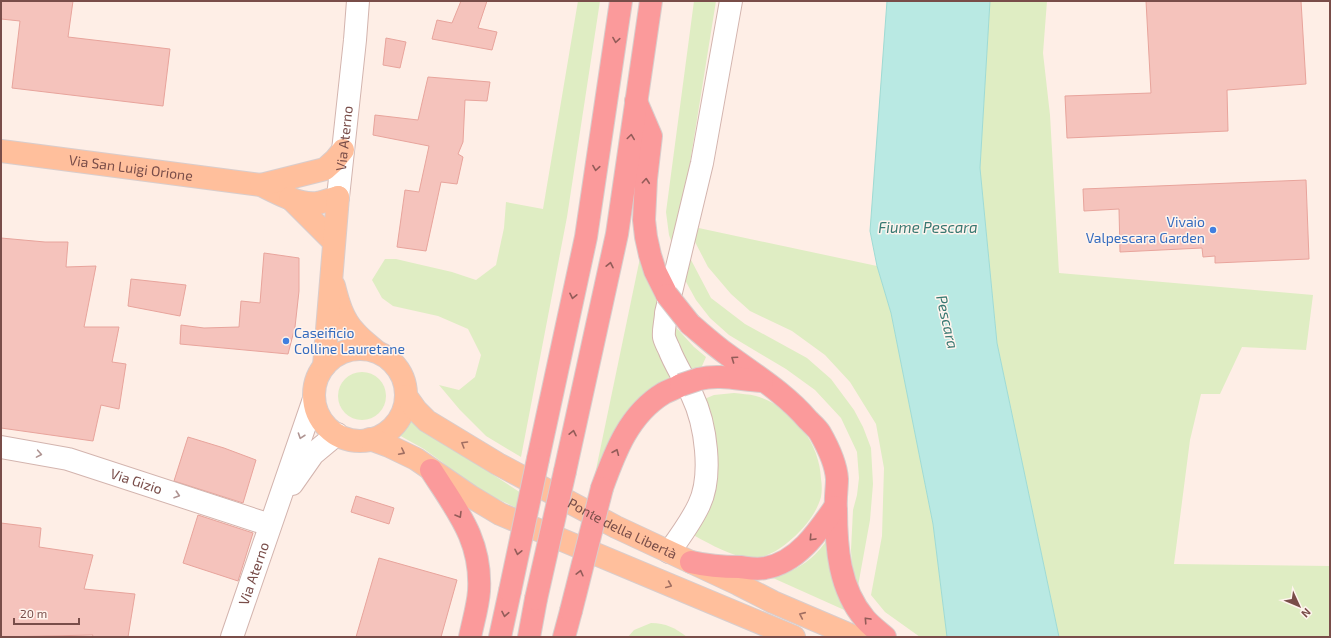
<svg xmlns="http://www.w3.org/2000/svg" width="1331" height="638" viewBox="0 0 1331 638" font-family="'Exo 2',sans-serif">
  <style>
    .green { fill: #dfedc3 }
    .water { fill: #b9e9e3; stroke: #9fdbd4 }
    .building { fill: #f5c3bc; stroke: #e8a49c }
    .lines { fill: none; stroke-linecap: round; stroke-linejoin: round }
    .minor-casing { stroke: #d3b4ae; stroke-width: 24 }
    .major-casing { stroke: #d9cdcc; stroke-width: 24 }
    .highway-casing { stroke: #d9cdcc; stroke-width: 24 }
    .minor { stroke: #fff; stroke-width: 22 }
    .major { stroke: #ffbf9c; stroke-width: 22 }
    .highway { stroke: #fb9a9b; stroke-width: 22 }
    .highway-bridge-casing { stroke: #d9cdcc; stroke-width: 24; stroke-linecap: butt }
    .highway-bridge { stroke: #fb9a9b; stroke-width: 22 }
    .oneway { stroke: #935c59 }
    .oneway2 { stroke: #af9492 }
    .oneway3 { stroke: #a16f62 }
    .shop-dot { fill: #3f7fe0; stroke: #fff4ee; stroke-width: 1.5 }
    .labels { text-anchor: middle; stroke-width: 3; stroke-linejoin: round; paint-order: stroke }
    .street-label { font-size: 14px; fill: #794d49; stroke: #fff4ee }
    .shop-label { font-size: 14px; fill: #366cbe; stroke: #fff4ee; text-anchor: end }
    .water-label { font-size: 15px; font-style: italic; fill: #387871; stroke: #fff4ee }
  </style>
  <rect width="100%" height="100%" fill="#feeee6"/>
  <g class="green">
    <polygon points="578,1 600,1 567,217 521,457 486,436 460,410 439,385 459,390 475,377 481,355 468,329 438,316 393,306 382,298 372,280 385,259 396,259 413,263 452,272 476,280 496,265 504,228 506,202 543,209"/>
    <polygon points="694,1 716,1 681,219 690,258 711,298 745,324 807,358 831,379 854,410 863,427 871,448 873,484 870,520 858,586 852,567 851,550 853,510 857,495 859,478 857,452 841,418 815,390 786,369 729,335 710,318 696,300 685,280 669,235 666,212"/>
    <polygon points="990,1 1047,1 1043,53 1050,115 1059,273 1313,295 1306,350 1242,347 1220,394 1201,394 1190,440 1174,564 1330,566 1330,637 1059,637 997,343 980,168"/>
    <polygon points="694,227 877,266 891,313 933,524 947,637 920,637 885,612 871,595 882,536 884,468 876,424 850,382 825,355 792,331 750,311 731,294 708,267 694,240"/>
    <polygon points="640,258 672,323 694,347 706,357 698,375 681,381 593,484"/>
    <circle cx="362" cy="396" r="24"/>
    <path d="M734,393C741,394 749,394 756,396C791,406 820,442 821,479C822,485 822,491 821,497C816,515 802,531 787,543C775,553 759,561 743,557C725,553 704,541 688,532L696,527L702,400L714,395Z"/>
    <polygon points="411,415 422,428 521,493 519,509 478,490 463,480 442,462 424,449 397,434 406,426"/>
    <path d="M829,537L851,613L773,578C798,570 815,559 829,537Z"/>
    <path d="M651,623C666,623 675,628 687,637H628L634,630Z"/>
  </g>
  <polygon class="water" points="887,1 990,1 980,168 997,343 1059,637 947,637 933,524 891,313 877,266 870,231"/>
  <g class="building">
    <polygon points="1,1 73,1 68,37 170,49 163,106 12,88 20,21 1,19"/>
    <polygon points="461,1 487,1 478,28 497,32 492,50 432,39 437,20 452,23"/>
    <polygon points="1146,1 1301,1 1306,84 1227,90 1228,131 1067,138 1065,96 1151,93"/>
    <polygon points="386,38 406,42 400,68 383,65"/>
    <polygon points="428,77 490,82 487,101 465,100 463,142 458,154 463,157 457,184 441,182 426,251 397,247 405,190 419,192 429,146 373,135 375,115 418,120"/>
    <polygon points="1306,180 1309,259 1215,263 1215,256 1203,257 1202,248 1120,252 1119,209 1084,211 1083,189"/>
    <polygon points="1,238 45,242 68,242 66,267 96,266 84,327 119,327 112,362 126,364 119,409 101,405 93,441 1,428"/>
    <polygon points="264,253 299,258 299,291 295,327 288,354 180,344 181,325 204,328 239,327 241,301 260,303"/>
    <polygon points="131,279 186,285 180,316 128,306"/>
    <polygon points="188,437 224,448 256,460 243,503 174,481"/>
    <polygon points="356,496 394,508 389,524 351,512"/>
    <polygon points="198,515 253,533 238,581 183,563"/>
    <polygon points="1,523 41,528 39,547 93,555 84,589 135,594 128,637 92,637 93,635 1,637"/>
    <polygon points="379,558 457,580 441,637 356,637"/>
  </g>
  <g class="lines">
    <g class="minor-casing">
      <g id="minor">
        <path id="s1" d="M338,197L355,40L358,1"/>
        <path id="s2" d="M1,447L68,459L270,525"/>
        <polyline points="292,484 313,454 337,434"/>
        <path d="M669,552C680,537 691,522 699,505C713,476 706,424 692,395C685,379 675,365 669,349C667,345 665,341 664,337C663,330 666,320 666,313L702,163L731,1"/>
        <path id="s3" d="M232,637L314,399"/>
      </g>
    </g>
    <g class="major-casing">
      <g id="major">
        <path id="s4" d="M1,151L261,185C277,193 298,205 317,203C324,202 331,199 338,197"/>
        <polyline points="261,185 325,169 335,160 343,150"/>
        <polyline points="290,198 334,242"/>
        <path d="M334,286C338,302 343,320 355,332C361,339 369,345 376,351"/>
        <circle cx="360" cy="395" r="46"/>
        <polyline points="324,366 338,197"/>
        <path id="s5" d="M406,396L416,410L427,421L498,464L616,527L738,584L773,602L855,637"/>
        <polyline points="370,439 389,446 416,459 470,496 500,514 794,637"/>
      </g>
    </g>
    <g class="highway-casing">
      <g id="highway">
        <polyline points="636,101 651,136 646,179 644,220 646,237 650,255 655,271 667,295"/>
        <path d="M690,324C702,334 714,345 728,355C755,375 785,393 808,420C812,424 817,428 820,433C828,447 836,463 837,479C837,489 835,499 836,509C836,547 839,589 865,619C871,626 878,631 885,637"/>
        <path d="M699,379C720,374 741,380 762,381"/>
        <polyline points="538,459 586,237 621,1"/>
        <path d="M431,470C457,511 482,540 479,591C478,606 473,622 470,637"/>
        <polyline points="565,471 617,234 651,1"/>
        <path d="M602,488C615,452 629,414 664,393C670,390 676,388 681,385"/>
        <path d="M691,562C708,566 723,567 740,567C748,568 757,570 765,568C797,563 818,532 835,507"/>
        <polyline points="500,637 510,591"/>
        <polyline points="529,637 536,599"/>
        <polyline points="564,637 571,611"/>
      </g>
    </g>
    <use href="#minor" class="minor"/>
    <use href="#major" class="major"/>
    <use href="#highway" class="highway"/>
    <g class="highway-bridge-casing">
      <g id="highway-bridge">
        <polyline points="667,295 690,324"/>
        <polyline points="681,385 699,379"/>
        <polyline points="510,591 538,459"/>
        <polyline points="536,599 565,471"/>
        <polyline points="571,611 602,488"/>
      </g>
    </g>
    <use href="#highway-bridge" class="highway-bridge"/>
  </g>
  <defs><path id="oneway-chevron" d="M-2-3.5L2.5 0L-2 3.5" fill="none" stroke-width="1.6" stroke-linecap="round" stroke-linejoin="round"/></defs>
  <g class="oneway">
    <use href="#oneway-chevron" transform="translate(616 40) rotate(99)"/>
    <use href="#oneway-chevron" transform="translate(631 137) rotate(-82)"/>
    <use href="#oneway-chevron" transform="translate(596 168) rotate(99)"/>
    <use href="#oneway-chevron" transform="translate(646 181) rotate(-85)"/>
    <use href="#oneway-chevron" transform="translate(610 265) rotate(-78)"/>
    <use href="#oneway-chevron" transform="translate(573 296) rotate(102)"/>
    <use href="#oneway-chevron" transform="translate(734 359) rotate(-145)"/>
    <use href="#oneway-chevron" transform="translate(573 433) rotate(-78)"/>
    <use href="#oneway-chevron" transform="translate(616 452) rotate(-67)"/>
    <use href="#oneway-chevron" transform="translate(459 515) rotate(59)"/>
    <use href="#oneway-chevron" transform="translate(812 538) rotate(133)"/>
    <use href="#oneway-chevron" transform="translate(518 552) rotate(102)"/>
    <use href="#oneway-chevron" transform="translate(580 573) rotate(-76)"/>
    <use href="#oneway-chevron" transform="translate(505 614) rotate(101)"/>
    <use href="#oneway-chevron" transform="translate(867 620) rotate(-133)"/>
  </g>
  <g class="oneway2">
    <use href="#oneway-chevron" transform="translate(301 436) rotate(109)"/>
    <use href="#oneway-chevron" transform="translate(39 454) rotate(10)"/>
    <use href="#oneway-chevron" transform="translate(177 495) rotate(18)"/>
  </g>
  <g class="oneway3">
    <use href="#oneway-chevron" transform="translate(464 444) rotate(-149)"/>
    <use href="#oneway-chevron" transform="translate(402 452) rotate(27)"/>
    <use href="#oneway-chevron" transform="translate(669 585) rotate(23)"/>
    <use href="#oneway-chevron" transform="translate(802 615) rotate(-156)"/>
  </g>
  <g class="shop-dot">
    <circle cx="1213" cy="230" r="4"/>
    <circle cx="286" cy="341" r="4"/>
  </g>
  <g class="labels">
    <g class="street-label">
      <text dy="5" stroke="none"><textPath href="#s1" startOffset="59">Via Aterno</textPath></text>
      <text dy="5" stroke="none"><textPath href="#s4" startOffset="131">Via San Luigi Orione</textPath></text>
      <text dy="5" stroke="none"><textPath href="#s2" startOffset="140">Via Gizio</textPath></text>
      <text dy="5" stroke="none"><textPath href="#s5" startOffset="256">Ponte della Libertà</textPath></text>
      <text dy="5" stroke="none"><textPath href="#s3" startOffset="67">Via Aterno</textPath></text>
    </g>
    <g class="shop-label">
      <text x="1205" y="227">Vivaio<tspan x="1205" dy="16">Valpescara Garden</tspan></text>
      <text x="294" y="338" text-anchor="start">Caseificio<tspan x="294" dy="16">Colline Lauretane</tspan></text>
    </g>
    <g class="water-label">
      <text x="928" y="233">Fiume Pescara</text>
      <text transform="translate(947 322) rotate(77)" y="5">Pescara</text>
    </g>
  </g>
  <rect width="1331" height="638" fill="none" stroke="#794d49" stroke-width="4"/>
  <g transform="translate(1299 606) rotate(134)" stroke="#fff4ee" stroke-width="3" paint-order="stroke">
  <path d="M0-3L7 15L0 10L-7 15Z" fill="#794d49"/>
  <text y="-6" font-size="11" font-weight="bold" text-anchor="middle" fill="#794d49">N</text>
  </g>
  <path d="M14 618v6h65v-6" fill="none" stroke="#794d49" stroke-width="2"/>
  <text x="20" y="618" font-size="12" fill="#794d49" stroke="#fff4ee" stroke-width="3" paint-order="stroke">20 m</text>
</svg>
